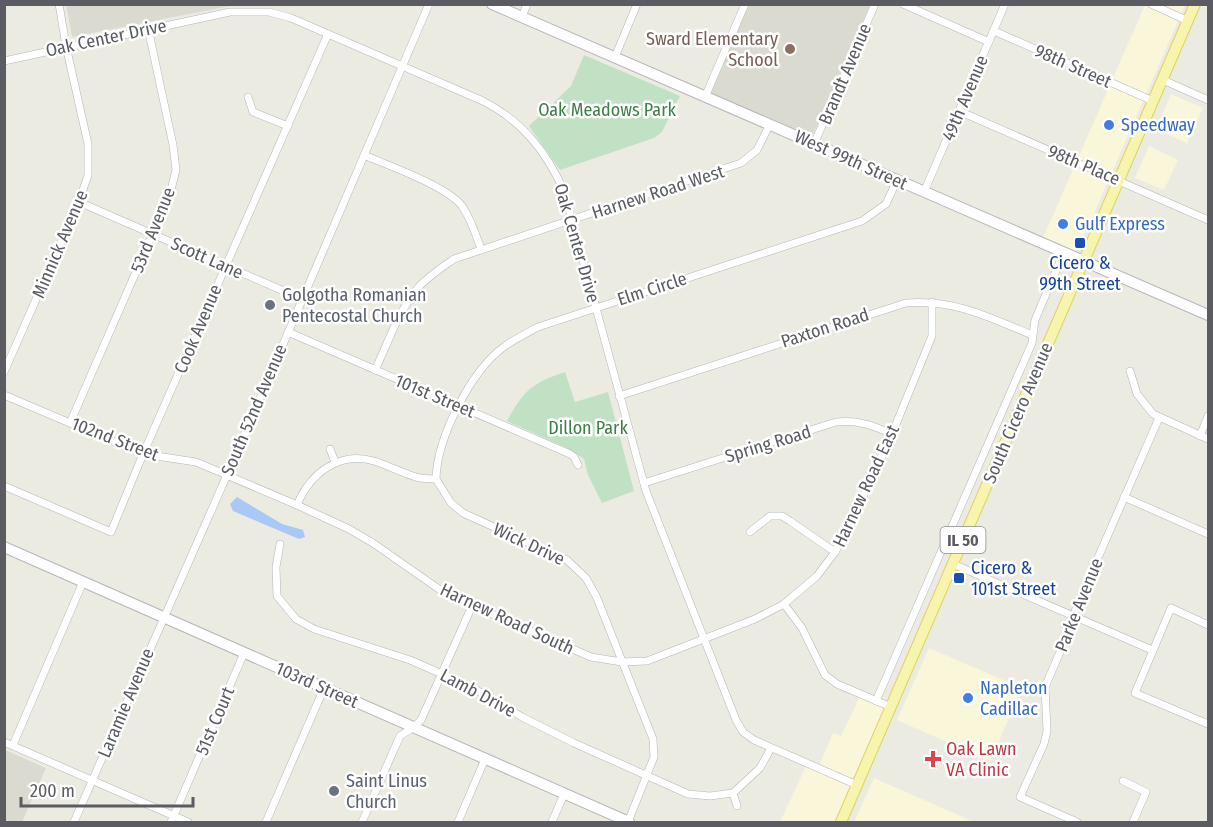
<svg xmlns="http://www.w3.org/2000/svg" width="1213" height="827" viewBox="0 0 1213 827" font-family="'Fira Sans Condensed',sans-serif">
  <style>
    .commercial { fill: #faf6d9 }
    .education { fill: #dbdad0 }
    .green { fill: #c1e1c5 }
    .water { fill: #a8c9f5 }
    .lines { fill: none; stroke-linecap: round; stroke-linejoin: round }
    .street-casing { stroke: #b4b6bb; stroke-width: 8 }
    .secondary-casing { stroke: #b6b7bd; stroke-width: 12 }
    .primary-casing { stroke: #e2cf65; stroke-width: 12 }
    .street { stroke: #fff; stroke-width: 7 }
    .secondary { stroke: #fff; stroke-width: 10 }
    .primary { stroke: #f6f4ad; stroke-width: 10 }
    .education-dot { fill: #8d6e63; stroke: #fff; stroke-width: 2 }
    .shop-dot { fill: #3f7fe0; stroke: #fff; stroke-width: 2 }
    .transit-dot { fill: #1a4fb4; stroke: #fff; stroke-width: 2 }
    .worship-dot { fill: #6b7280; stroke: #fff; stroke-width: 2 }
    .health-dot { fill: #e0444e; stroke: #fff; stroke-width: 2 }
    .labels { text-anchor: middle; stroke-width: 5; stroke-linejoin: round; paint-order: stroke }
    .shield { fill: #fff; stroke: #8c8d90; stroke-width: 1.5 }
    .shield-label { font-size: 16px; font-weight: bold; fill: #5a5c61 }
    .street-label { font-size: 18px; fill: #5a5c61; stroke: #fff }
    .education-label { font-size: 18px; fill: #785e54; stroke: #fff; text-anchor: end }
    .park-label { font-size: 18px; fill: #3d7e49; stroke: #fff }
    .shop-label { font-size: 18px; fill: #366cbe; stroke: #fff; text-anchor: start }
    .transit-label { font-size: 18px; fill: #164399; stroke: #fff }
    .worship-label { font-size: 18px; fill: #5b616d; stroke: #fff; text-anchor: start }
    .health-label { font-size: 18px; fill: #be3a42; stroke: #fff; text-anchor: start }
  </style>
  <rect width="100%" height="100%" fill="#ebebe2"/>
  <g class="commercial">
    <polygon points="1145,5 1185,5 1078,250 1075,251 1043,238"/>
    <polygon points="1171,94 1203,108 1187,143 1156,129"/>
    <polygon points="1149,146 1178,160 1164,190 1135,178"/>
    <polygon points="929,648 1022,688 990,761 897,720"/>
    <polygon points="861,694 891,707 841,822 780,822 807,764 818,768 833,733 841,736"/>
    <polygon points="874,778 974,822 854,822"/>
  </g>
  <g class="education">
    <polygon points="66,4 235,4 235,5 72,37"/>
    <polygon points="748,5 870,5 812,137 710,93"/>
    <polygon points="5,750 46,768 22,822 5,822"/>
  </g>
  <g class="green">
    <polygon points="584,55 680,96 662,132 654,138 560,170 529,126 571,86"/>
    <path d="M565,372L575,402L608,392L634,491L602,503L588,475L584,459L567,448L507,421C524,390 532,383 565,372Z"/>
  </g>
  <polygon class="water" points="237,497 282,524 303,530 305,537 299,539 233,511 230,504"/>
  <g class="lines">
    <g class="street-casing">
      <g id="street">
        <polyline points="903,4 989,42"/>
        <polyline points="1151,4 1188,21"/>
        <polyline points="522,17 527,4"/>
        <polyline points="994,31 1153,101"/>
        <polyline points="615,57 637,4"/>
        <path d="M4,61L230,12H269L291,18L483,101C522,121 546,151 564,191L646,491L736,720L743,732L754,740L857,785"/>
        <polyline points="1163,80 1208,100"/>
        <polyline points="248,97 253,112 288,126"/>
        <polyline points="705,97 745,4"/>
        <polyline points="959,111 1208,220"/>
        <polyline points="814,144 875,4"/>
        <path d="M364,155C389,166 447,186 462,206C471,219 476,235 481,249"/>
        <polyline points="924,192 1005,4"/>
        <polyline points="79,202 302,299"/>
        <polyline points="288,332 570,454 574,457 578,465"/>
        <path d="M375,370C388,343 398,312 417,289C427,277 441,268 454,259L741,163L757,150L770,124"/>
        <polyline points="1130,371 1137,394 1153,414 1208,439"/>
        <polyline points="4,372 79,202 88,175 88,144 66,46 59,4"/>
        <polyline points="4,395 143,454 196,462 297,505 349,529 373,543 446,594 591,657 622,662 647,661 755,619 784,604 817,576 835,552 854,516 892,434 932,336 932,302"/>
        <path d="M619,396L906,303C954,299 989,317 1032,335"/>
        <polyline points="70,423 170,194 176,170 173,145 148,28"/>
        <polyline points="1200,436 1208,416"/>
        <polyline points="330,449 335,462"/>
        <path d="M436,479C437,438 471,370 505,346C515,339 527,333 538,327L862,221L886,204L897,180"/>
        <path d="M644,483L836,422C858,420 872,425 892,434"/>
        <polyline points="4,486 111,532 143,454 328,34"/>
        <polyline points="1124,497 1208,534"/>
        <path d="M297,505C310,474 338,451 374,461C387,465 400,472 413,476C420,479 429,479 436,479L451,503L463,513L567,560L586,578L597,598L653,739L654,757L628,822"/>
        <polyline points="750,532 770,516 782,516 790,521 835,552"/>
        <polyline points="280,544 276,567 277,596 296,619 314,629 410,660 442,674 473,688 522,717 574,743 688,794 710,796 733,793 760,768 771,748"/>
        <polyline points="953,564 1152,650"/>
        <polyline points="784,604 802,628 825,675 837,684 891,707"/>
        <polyline points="1208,625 1171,608 1135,693 1208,724"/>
        <polyline points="876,701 1032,343 1035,320 1064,252"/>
        <polyline points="4,742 188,822"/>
        <polyline points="13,745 83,582"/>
        <polyline points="1123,781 1146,792 1133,822"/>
        <polyline points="733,793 737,806"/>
        <polyline points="74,822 227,475 429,4"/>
        <polyline points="171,822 244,653"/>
        <polyline points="266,822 324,688"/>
        <polyline points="362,822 400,736 414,727 421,720 472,606"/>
        <polyline points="458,822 485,759"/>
        <polyline points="552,822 564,794"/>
        <polyline points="1077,822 1020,797 1044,744 1047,731 1045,687 1072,624 1076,608 1159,418"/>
      </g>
    </g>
    <g class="secondary-casing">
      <g id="secondary">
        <polyline points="492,4 1208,315"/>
        <polyline points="4,547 629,822"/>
      </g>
    </g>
    <g class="primary-casing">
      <polyline id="primary" points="841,822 1195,4"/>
    </g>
    <use href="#street" class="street"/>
    <use href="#secondary" class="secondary"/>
    <use href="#primary" class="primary"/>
  </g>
  <circle class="education-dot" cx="790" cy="49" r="6"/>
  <g class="shop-dot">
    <circle cx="1109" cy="125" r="6"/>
    <circle cx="1063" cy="224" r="6"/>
    <circle cx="968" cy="698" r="6"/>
  </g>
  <g class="transit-dot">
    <rect x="1074" y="237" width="12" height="12" rx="3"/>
    <rect x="953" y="572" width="12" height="12" rx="3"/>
  </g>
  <g class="worship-dot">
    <circle cx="270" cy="305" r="6"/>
    <circle cx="334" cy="791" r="6"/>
  </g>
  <path class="health-dot" d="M930 750h6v6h6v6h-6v6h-6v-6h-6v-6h6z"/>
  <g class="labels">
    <rect class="shield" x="940.5" y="527" width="45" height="26" rx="4.5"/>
    <g class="shield-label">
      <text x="963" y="546">IL 50</text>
    </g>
    <g class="street-label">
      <text transform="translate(106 38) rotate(-12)" y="6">Oak Center Drive</text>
      <text transform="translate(1073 66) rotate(24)" y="6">98th Street</text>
      <text transform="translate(845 74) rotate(-67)" y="6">Brandt Avenue</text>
      <text transform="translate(965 98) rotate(-67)" y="6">49th Avenue</text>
      <text transform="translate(851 160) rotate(24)" y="6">West 99th Street</text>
      <text transform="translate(1084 165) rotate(23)" y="6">98th Place</text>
      <text transform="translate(658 192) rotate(-18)" y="6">Harnew Road West</text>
      <text transform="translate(153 230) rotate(-68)" y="6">53rd Avenue</text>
      <text transform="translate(577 243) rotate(74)" y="6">Oak Center Drive</text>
      <text transform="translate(60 244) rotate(-67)" y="6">Minnick Avenue</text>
      <text transform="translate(207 258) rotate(24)" y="6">Scott Lane</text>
      <text transform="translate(652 289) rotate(-18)" y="6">Elm Circle</text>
      <text transform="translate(825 328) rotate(-18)" y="6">Paxton Road</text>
      <text transform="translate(198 329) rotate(-67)" y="6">Cook Avenue</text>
      <text transform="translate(435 396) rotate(23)" y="6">101st Street</text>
      <text transform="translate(254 410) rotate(-67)" y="6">South 52nd Avenue</text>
      <text transform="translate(1018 413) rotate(-67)" y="6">South Cicero Avenue</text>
      <text transform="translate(115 439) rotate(21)" y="6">102nd Street</text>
      <text transform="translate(768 444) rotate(-17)" y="6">Spring Road</text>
      <text transform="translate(866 486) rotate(-65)" y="6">Harnew Road East</text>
      <text transform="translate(529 544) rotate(25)" y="6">Wick Drive</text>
      <text transform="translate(1079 605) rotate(-68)" y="6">Parke Avenue</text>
      <text transform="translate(507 619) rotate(25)" y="6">Harnew Road South</text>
      <text transform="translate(317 685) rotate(24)" y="6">103rd Street</text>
      <text transform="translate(478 693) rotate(28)" y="6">Lamb Drive</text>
      <text transform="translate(126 703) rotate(-67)" y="6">Laramie Avenue</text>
      <text transform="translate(215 721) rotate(-67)" y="6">51st Court</text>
    </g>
    <g class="education-label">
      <text x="778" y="45">Sward Elementary<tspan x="778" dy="21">School</tspan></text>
    </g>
    <g class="park-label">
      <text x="607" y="116">Oak Meadows Park</text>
      <text x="588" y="434">Dillon Park</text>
    </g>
    <g class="shop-label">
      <text x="1121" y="131">Speedway</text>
      <text x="1075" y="230">Gulf Express</text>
      <text x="980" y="694">Napleton<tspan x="980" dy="21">Cadillac</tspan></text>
    </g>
    <g class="transit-label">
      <text x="1080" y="269">Cicero &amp;<tspan x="1080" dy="21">99th Street</tspan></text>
      <text x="971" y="574" text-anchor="start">Cicero &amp;<tspan x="971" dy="21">101st Street</tspan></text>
    </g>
    <g class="worship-label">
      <text x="282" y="301">Golgotha Romanian<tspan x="282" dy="21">Pentecostal Church</tspan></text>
      <text x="346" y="787">Saint Linus<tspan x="346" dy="21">Church</tspan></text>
    </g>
    <g class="health-label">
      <text x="946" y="755">Oak Lawn<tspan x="946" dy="21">VA Clinic</tspan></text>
    </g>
  </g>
  <rect width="1213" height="827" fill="none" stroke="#5a5c61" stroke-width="12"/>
  <path d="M21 797v9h172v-9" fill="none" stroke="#5a5c61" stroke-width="3"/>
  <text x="30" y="797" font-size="18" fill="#5a5c61" stroke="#ffffff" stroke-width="4.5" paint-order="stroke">200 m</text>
</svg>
